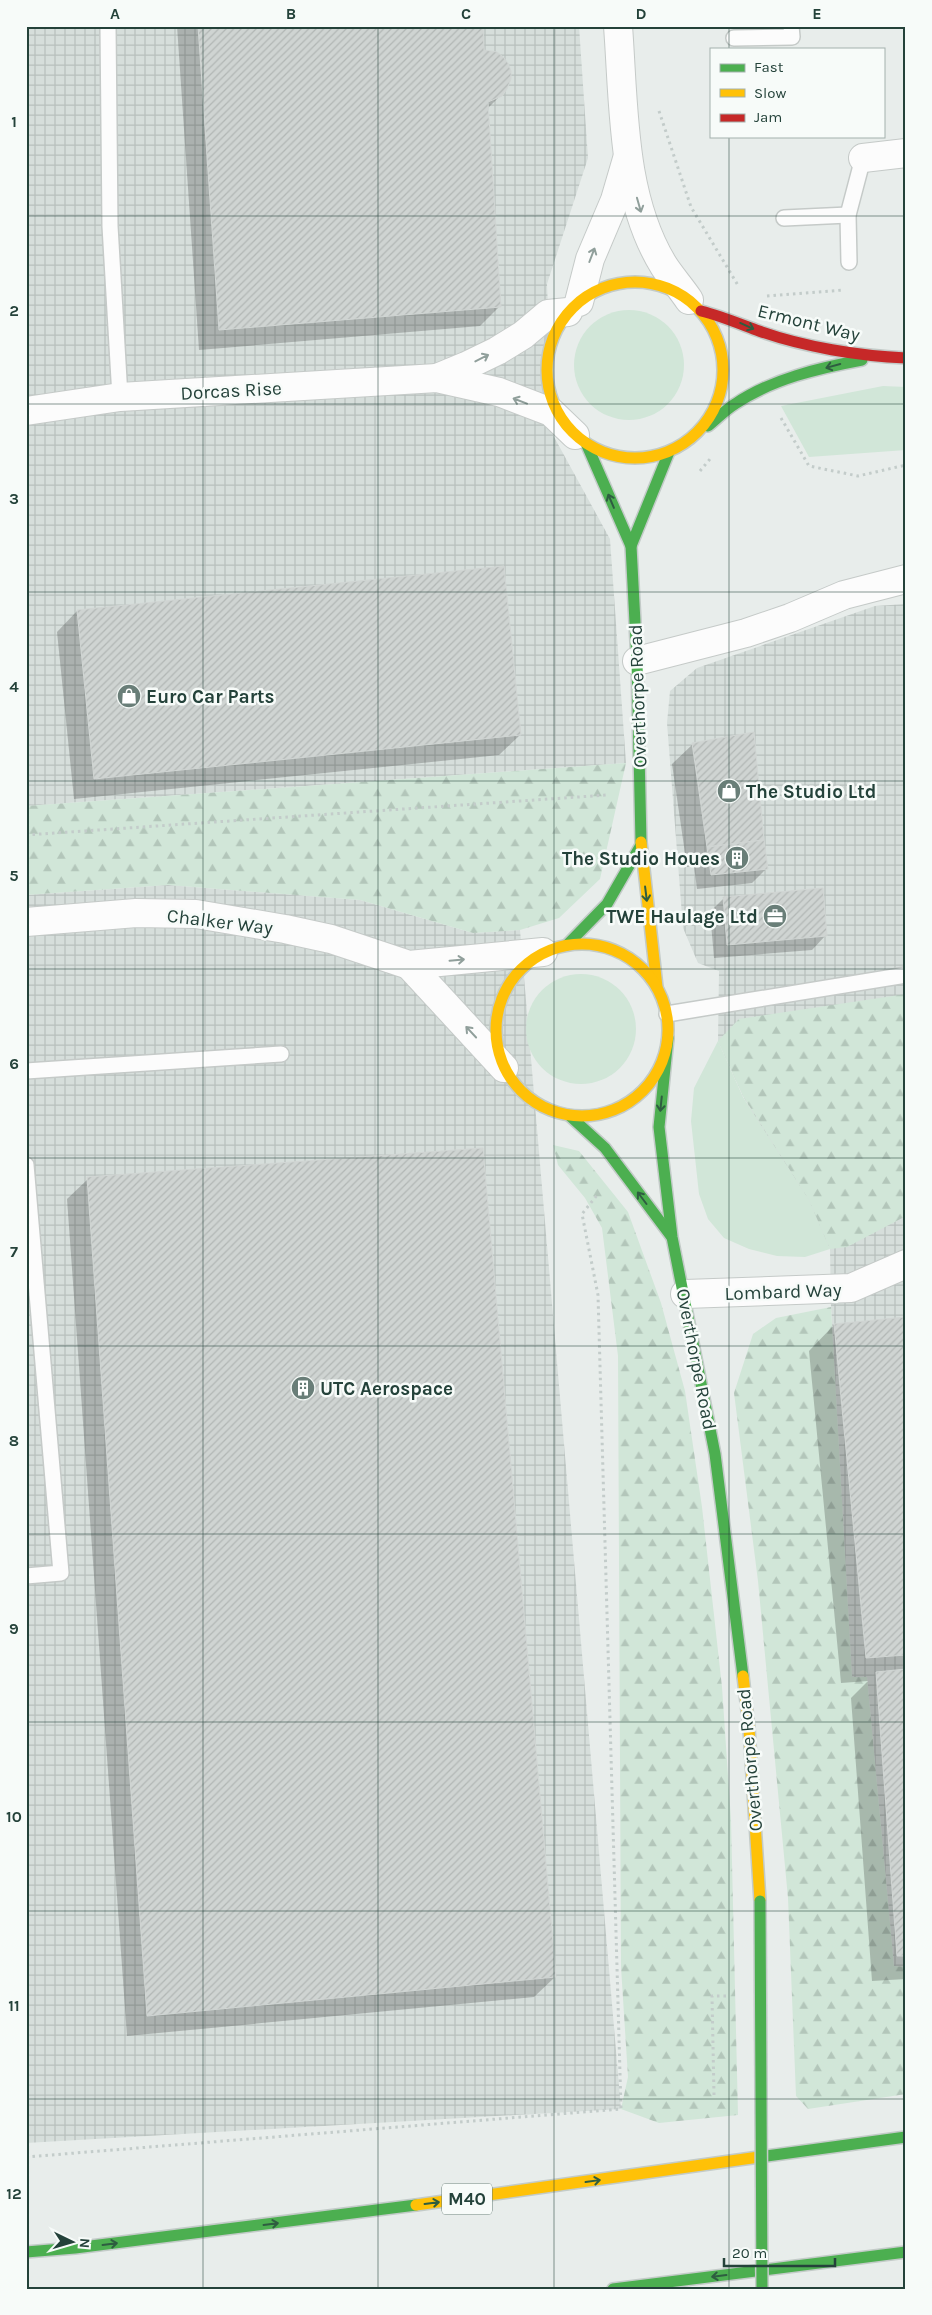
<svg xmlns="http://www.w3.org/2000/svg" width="932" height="2315" viewBox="0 0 932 2315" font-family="Karla,sans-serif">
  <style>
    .industrial { fill: url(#industrial-grid) }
    .green { fill: #d1e6d8 }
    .forest { fill: url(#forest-firs) }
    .shadow { fill: #0003 }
    .building { fill: url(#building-hatch); stroke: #d1d6d4 }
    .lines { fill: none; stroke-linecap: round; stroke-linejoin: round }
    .lane-casing { stroke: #c5cac8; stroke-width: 18 }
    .street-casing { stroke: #c5cac8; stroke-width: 30 }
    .fast-casing { stroke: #c3cbc8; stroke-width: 14 }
    .slow-casing { stroke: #c3cbc8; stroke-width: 14 }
    .jam-casing { stroke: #c3cbc8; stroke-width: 14 }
    .path { stroke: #c3ccca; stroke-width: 3; stroke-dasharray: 2.5 4; stroke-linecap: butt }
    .lane { stroke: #fcfcfc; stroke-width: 15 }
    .street { stroke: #fcfcfc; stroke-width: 28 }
    .fast { stroke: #4caf50; stroke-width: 11 }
    .slow { stroke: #ffc107; stroke-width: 11 }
    .jam { stroke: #c62828; stroke-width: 11 }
    .fast-bridge-casing { stroke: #c3cbc8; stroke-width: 14; stroke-linecap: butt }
    .fast-bridge { stroke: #4caf50; stroke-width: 11 }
    .oneway { stroke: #909f9b }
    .oneway2 { stroke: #2e5d40 }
    .grid { fill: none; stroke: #24423a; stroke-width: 1; stroke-opacity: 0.55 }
    .labels { text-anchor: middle; stroke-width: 5; stroke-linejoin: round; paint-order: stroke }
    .shield { fill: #f7fbf9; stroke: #637a73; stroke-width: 1 }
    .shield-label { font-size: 18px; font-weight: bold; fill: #24423a }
    .street-label { font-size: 19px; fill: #24423a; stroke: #f7fbf9 }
    .poi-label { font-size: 19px; font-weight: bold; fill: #24423a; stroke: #f7fbf9; text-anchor: start }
    .neatline { fill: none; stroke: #24423a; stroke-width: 2 }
    .grid-label { font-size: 16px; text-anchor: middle; font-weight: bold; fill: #24423a }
  </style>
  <defs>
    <pattern id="industrial-grid" width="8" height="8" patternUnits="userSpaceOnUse" patternTransform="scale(1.25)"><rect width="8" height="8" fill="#d6dedb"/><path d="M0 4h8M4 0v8" fill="none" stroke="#b8c0bd"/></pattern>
    <pattern id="forest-firs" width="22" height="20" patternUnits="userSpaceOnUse" patternTransform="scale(1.25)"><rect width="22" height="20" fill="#d1e6d8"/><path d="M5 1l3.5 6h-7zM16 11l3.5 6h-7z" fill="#b3c6ba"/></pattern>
    <pattern id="building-hatch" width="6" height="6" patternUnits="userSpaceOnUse" patternTransform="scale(1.25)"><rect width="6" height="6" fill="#cfd4d2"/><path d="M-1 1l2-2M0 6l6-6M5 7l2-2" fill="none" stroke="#b2b7b5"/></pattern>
  </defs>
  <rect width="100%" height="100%" fill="#e8edeb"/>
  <g class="industrial">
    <polygon points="26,26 579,26 588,158 547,284 553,435 610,539 626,763 26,806"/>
    <polygon points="906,604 906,1967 894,1966 867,1677 852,1678 831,1307 830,1249 743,1096 718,1041 719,971 698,963 683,928 667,723 670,691 697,668 875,606"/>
    <polygon points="168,885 360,900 473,933 520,930 621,2109 26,2143 26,895"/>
  </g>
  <g class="green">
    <circle cx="629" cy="365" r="55"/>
    <polygon points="883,386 906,387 906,450 809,457 781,406"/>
    <circle cx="581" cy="1029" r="55"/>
    <polygon points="718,1041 743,1097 809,1200 830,1249 805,1257 777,1256 749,1249 724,1238 708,1219 699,1194 691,1121 694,1088"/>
  </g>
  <g class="forest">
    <polygon points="626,763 600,879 559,918 520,930 473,933 360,900 168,885 26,895 26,806"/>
    <polygon points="906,994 906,1216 847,1247 830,1249 809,1200 743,1096 718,1041 739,1019"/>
    <polygon points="553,1145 579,1151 628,1212 661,1303 685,1391 702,1507 722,1687 731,1820 738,2115 659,2123 621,2109 628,2077 621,1967 618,1356 602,1228 585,1198 558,1165"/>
    <polygon points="831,1307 852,1677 867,1677 894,1966 906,1967 906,2094 808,2109 796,2096 788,1898 758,1581 734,1393 753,1334 776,1318"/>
  </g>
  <g class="shadow">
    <polygon points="177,26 481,26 483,51 501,95 487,109 500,306 480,326 199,350"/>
    <polygon points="77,611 520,735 499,755 74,799 57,632"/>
    <polygon points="693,744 766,869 752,883 697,889 694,866 687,867 672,764"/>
    <polygon points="724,898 826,935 812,950 714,958 710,912"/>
    <polygon points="88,1179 555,1977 534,1997 127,2036 67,1199"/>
    <polygon points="906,1318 906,1979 872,1981 851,1698 868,1681 841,1683 809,1351 834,1325"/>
  </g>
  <g class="building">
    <polygon points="198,26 483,26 484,50 497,52 503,57 508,63 511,71 511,79 507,89 502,96 488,102 501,307 219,330"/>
    <polygon points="504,566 521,735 94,779 77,610"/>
    <polygon points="754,732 764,840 707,847 692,743"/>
    <polygon points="764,840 768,869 711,875 707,847"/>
    <polygon points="823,888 827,936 727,945 723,897"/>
    <polygon points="483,1148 556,1977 147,2016 87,1177"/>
    <polygon points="906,1317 906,1655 866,1658 834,1324"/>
    <polygon points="906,1669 906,1956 897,1956 876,1672"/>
  </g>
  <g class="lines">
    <g class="lane-casing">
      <g id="lane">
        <polyline points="108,26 110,226 120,397"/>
        <polyline points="734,38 792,37 791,26"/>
        <polyline points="784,218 848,215"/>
        <polyline points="849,262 848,215 863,158"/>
        <polyline points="667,1014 906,975"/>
        <polyline points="26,1071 281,1054"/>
        <polyline points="26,1165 61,1573 26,1576"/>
      </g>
    </g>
    <g class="street-casing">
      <g id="street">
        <path d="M618,26C624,104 621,197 664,266C671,277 681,288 689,300"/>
        <polyline points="863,158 906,153"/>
        <polyline points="579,302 590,259 615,200 627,159"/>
        <polyline points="437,378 466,366 497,351 523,335 548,314 568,312"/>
        <polyline points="26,411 120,397 437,378 499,392 551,412 575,435"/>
        <polyline points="637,661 746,633 790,618 844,595 906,579"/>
        <polyline points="26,922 136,913 196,914 285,929 331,939 409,965 543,952"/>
        <polyline points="409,965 504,1068"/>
        <polyline points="685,1294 851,1288 906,1264"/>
      </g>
    </g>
    <g class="fast-casing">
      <g id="fast">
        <path d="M708,426C717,419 725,410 735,404C772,379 819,368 862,360"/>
        <polyline points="586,443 631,546 637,661 641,842"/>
        <polyline points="631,546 669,452"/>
        <polyline points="567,945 607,904 641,845"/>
        <polyline points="668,1038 659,1127 672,1237 715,1454 743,1676"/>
        <polyline points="570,1116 605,1148 671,1236"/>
        <polyline points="759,2157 906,2137"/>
        <polyline points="26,2252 75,2248 416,2205"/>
        <polyline points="613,2289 906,2252"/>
      </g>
    </g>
    <g class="slow-casing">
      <g id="slow">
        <circle cx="635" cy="370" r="88"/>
        <polyline points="641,842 657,987"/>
        <circle cx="582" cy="1030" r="86"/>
        <polyline points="743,1676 749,1728 760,1901"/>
        <polyline points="416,2205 759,2157"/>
      </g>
    </g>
    <g class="jam-casing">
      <path id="jam" d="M701,311C721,316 740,324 759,331C804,347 859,356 906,358"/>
    </g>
    <g class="path">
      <polyline points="659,111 691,207 739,287"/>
      <polyline points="767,296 843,290"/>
      <polyline points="781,418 809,466 858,476 906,465"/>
      <polyline points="700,471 710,459"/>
      <polyline points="26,835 607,795"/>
      <polyline points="714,2095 712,1996 727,1996"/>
      <polyline points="26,2157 621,2109 598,1295 582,1214 598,1194"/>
    </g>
    <use href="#lane" class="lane"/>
    <use href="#street" class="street"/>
    <use href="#fast" class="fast"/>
    <use href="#slow" class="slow"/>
    <use href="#jam" class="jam"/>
    <g class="fast-bridge-casing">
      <polyline id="fast-bridge" points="760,1901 762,2289"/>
    </g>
    <use href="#fast-bridge" class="fast-bridge"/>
  </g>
  <defs><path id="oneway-shaft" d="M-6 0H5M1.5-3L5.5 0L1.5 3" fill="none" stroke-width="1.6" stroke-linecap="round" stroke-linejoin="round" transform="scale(1.25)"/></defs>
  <g class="oneway">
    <use href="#oneway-shaft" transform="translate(639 205) rotate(74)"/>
    <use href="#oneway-shaft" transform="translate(592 255) rotate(-69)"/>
    <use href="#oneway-shaft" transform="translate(482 358) rotate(-27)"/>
    <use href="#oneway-shaft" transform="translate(520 401) rotate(-159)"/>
    <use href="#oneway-shaft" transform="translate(457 960) rotate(-5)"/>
    <use href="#oneway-shaft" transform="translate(471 1032) rotate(-133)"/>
  </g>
  <g class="oneway2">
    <use href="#oneway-shaft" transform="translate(747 326) rotate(24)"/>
    <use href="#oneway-shaft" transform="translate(833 366) rotate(165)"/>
    <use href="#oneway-shaft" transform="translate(611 501) rotate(-113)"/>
    <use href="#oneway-shaft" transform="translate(646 894) rotate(83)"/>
    <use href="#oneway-shaft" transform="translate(661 1104) rotate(96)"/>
    <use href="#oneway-shaft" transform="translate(642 1198) rotate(-127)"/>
    <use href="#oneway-shaft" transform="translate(593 2181) rotate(-8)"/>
    <use href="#oneway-shaft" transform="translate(432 2203) rotate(-7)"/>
    <use href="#oneway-shaft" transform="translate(271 2224) rotate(-7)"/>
    <use href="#oneway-shaft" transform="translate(110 2244) rotate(-7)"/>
    <use href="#oneway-shaft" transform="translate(719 2276) rotate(173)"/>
  </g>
  <path class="grid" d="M203,26V2289M378,26V2289M554,26V2289M729,26V49M729,136V2289M26,216H906M26,404H906M26,592H906M26,781H906M26,969H906M26,1158H906M26,1346H906M26,1534H906M26,1722H906M26,1911H906M26,2099H906"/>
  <defs>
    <g id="shop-disc" transform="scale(1.25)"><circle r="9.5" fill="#697e78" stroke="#f7fbf9"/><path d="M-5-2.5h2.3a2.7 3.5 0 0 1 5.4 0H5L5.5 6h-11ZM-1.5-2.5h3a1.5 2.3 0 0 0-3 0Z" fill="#fff"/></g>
    <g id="building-disc" transform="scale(1.25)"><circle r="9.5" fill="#697e78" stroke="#f7fbf9"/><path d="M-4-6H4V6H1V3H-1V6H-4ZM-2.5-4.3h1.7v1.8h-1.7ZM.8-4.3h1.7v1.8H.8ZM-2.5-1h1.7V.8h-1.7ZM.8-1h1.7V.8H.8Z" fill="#fff"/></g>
    <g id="office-disc" transform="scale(1.25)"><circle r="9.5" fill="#697e78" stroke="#f7fbf9"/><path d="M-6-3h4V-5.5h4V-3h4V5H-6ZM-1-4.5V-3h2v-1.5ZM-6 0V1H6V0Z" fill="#fff"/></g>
  </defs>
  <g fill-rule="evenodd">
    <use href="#shop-disc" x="129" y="696"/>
    <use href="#shop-disc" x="729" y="791"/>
    <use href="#building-disc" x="737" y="858"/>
    <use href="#office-disc" x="775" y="916"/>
    <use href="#building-disc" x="303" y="1388"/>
  </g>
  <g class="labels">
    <rect class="shield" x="442" y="2183.5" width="50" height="31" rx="4"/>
    <g class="shield-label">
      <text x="467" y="2205">M40</text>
    </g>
    <g class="street-label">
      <text transform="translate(809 322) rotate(14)" y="7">Ermont Way</text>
      <text transform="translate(231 390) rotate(-3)" y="7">Dorcas Rise</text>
      <text transform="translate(637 696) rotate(-92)" y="7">Overthorpe Road</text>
      <text transform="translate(220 921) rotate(7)" y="7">Chalker Way</text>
      <text transform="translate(783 1291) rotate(-2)" y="7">Lombard Way</text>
      <text transform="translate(697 1359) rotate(79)" y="7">Overthorpe Road</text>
      <text transform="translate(749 1760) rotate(-95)" y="7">Overthorpe Road</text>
    </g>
    <g class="poi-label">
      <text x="146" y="703">Euro Car Parts</text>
      <text x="746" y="798">The Studio Ltd</text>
      <text x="720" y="865" text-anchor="end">The Studio Houes</text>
      <text x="758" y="923" text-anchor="end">TWE Haulage Ltd</text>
      <text x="320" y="1395">UTC Aerospace</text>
    </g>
  </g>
  <rect width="932" height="2315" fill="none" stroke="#f7fbf9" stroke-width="55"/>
  <rect x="710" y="48" width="175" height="90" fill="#f7fbf9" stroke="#a3b1ad"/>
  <rect x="720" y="64" width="25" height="8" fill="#4caf50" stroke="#a3b1ad"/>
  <text x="754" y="72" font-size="15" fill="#24423a">Fast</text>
  <rect x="720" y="89" width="25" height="8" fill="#ffc107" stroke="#a3b1ad"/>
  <text x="754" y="98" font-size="15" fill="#24423a">Slow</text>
  <rect x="720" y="114" width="25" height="8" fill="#c62828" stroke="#a3b1ad"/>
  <text x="754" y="122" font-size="15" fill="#24423a">Jam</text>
  <g transform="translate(72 2242) rotate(95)" stroke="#f7fbf9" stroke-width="4" paint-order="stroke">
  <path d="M0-4L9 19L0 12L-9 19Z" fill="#24423a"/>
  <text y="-8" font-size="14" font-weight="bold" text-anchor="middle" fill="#24423a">N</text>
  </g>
  <path d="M724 2258v8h111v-8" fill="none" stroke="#24423a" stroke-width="2.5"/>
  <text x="732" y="2258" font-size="15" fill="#24423a" stroke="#f7fbf9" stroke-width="4" paint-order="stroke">20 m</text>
  <rect x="28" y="28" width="876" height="2260" class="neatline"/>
  <g class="grid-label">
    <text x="115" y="19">A</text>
    <text x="291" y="19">B</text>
    <text x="466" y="19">C</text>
    <text x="641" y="19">D</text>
    <text x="817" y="19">E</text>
    <text x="14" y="127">1</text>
    <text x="14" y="316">2</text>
    <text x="14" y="504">3</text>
    <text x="14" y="692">4</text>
    <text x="14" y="881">5</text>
    <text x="14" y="1069">6</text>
    <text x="14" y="1257">7</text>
    <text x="14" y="1446">8</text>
    <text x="14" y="1634">9</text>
    <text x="14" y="1822">10</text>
    <text x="14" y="2011">11</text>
    <text x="14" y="2199">12</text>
  </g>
</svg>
